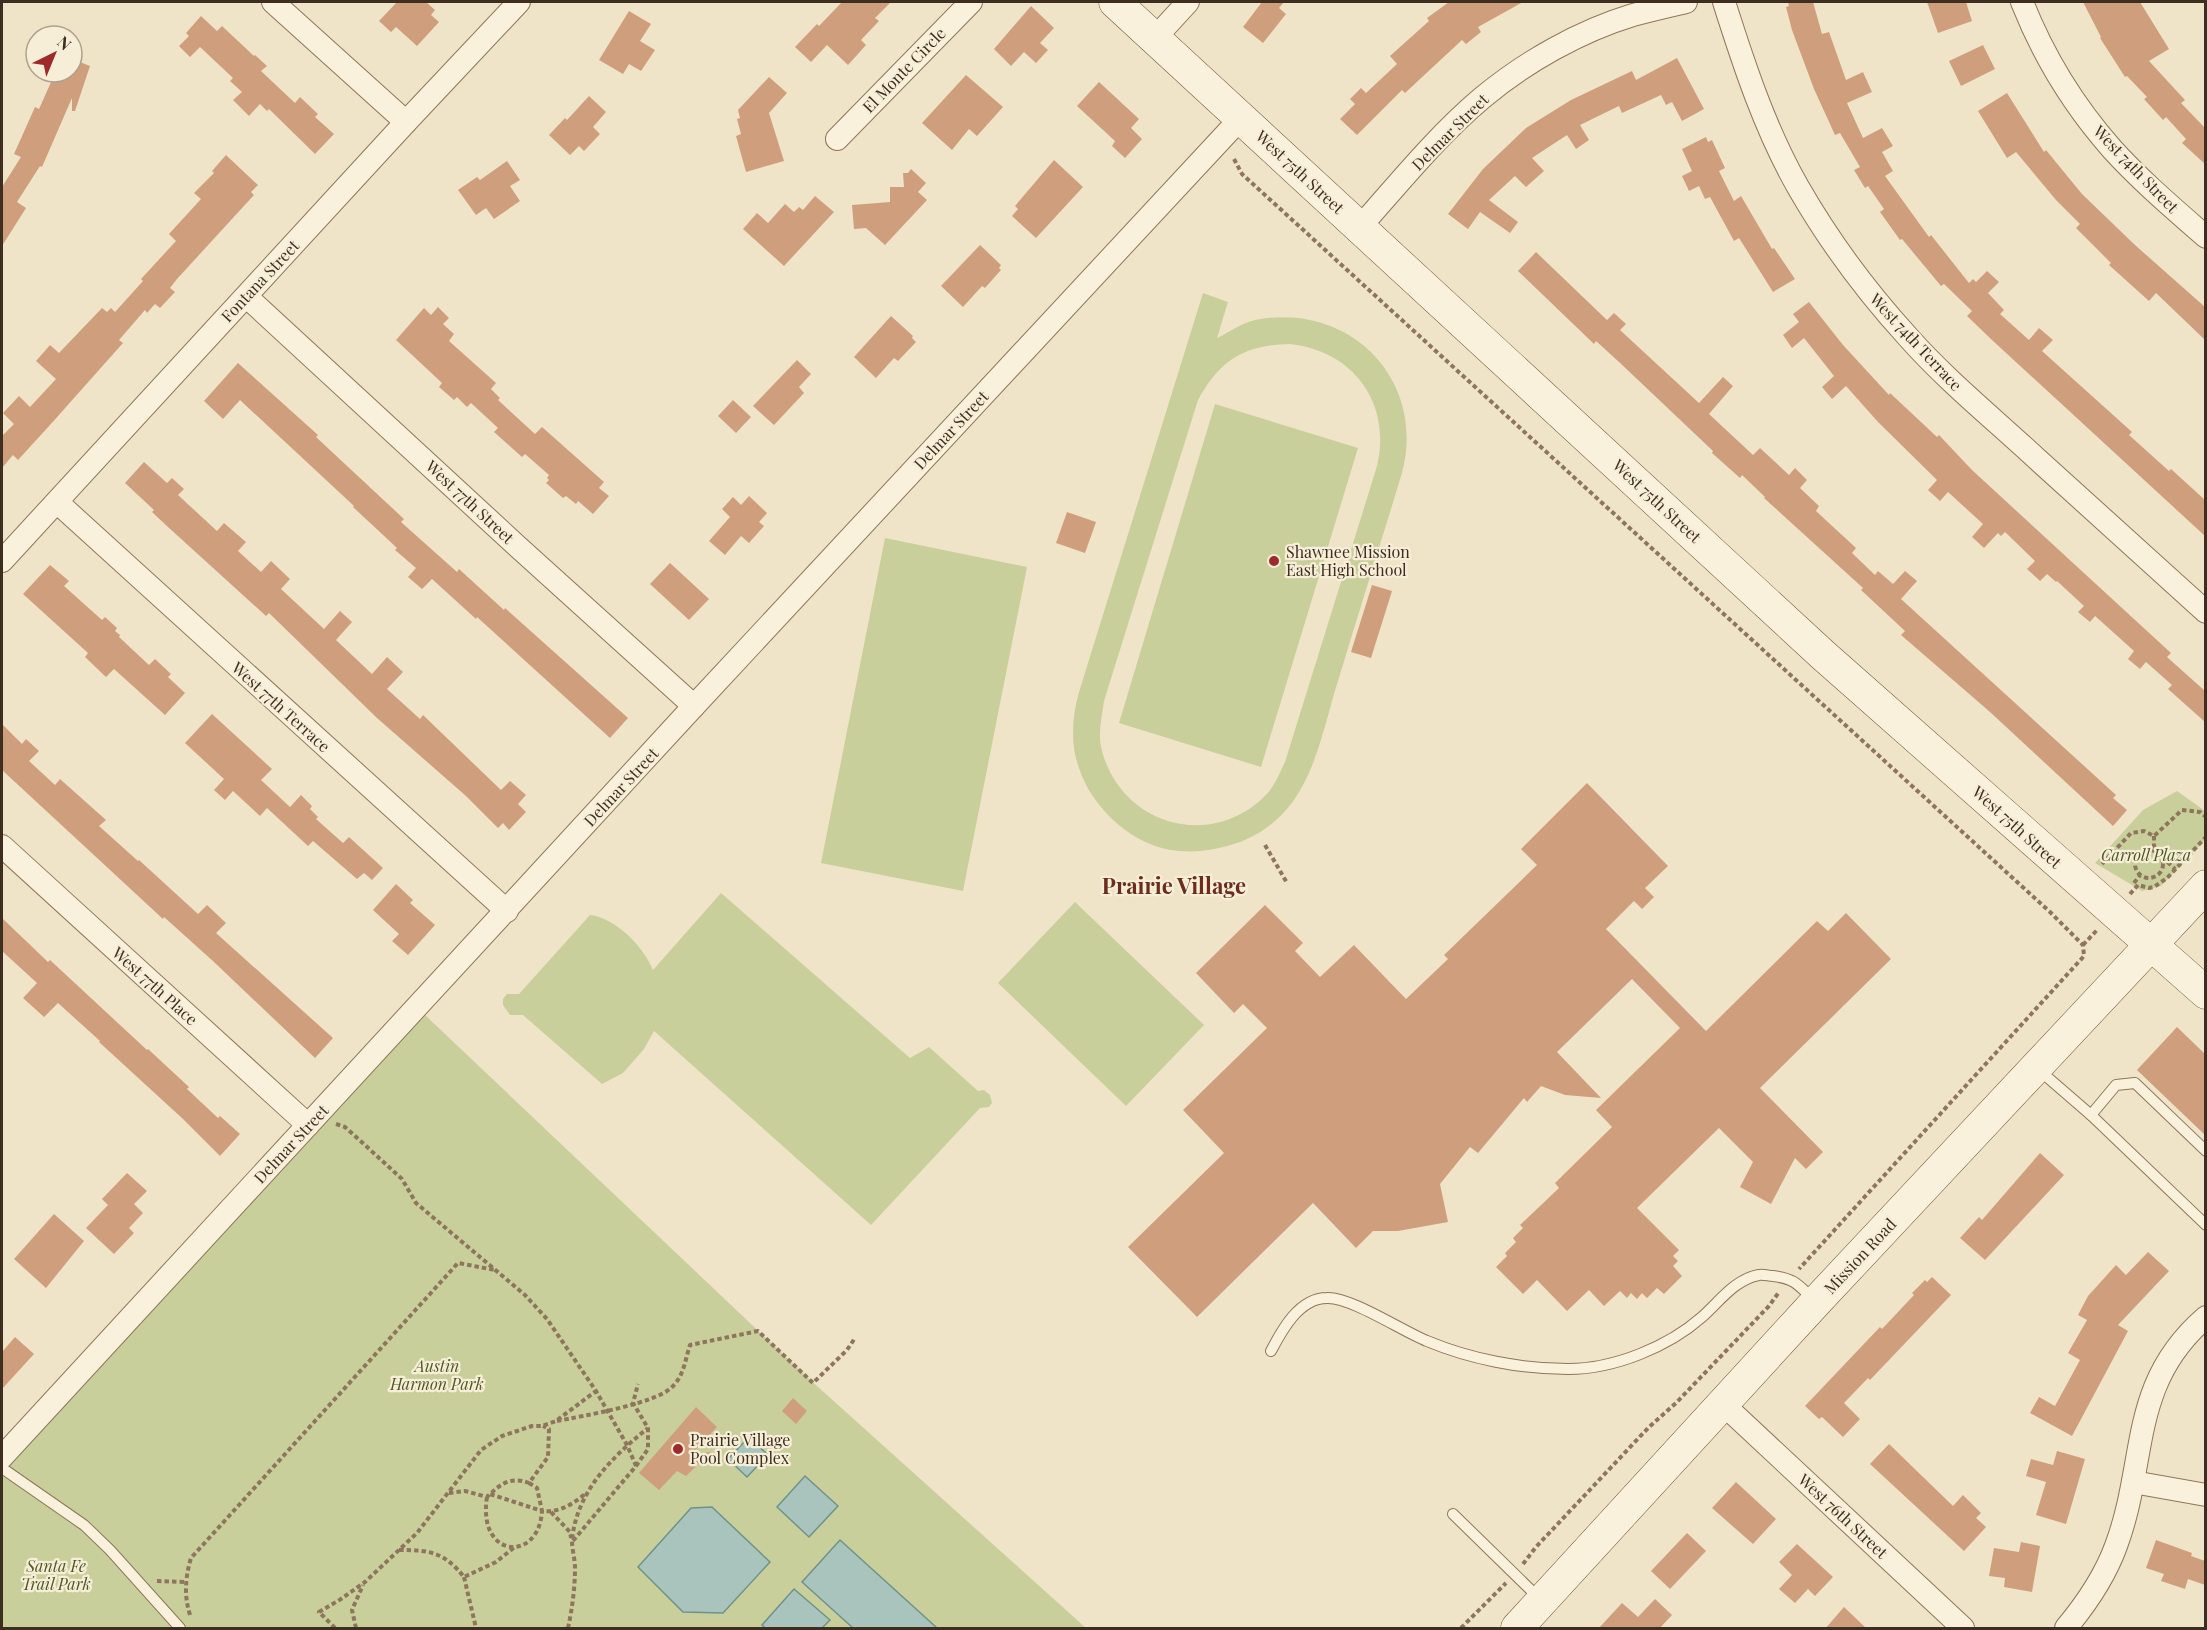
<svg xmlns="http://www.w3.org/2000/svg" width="2207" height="1630" viewBox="0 0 2207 1630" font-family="'Playfair Display',serif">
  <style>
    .green { fill: #c9cf9b; fill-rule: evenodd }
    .water { fill: #a9c4bc; stroke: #6f938a; stroke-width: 1.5 }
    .building { fill: #cf9f7d }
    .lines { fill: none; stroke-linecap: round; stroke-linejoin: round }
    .lane-casing { stroke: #8d765c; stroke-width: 12 }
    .street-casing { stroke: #8d765c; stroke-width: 24 }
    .secondary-casing { stroke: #6f573f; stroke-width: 33 }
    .path { stroke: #8d765c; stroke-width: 4; stroke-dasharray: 4.5 3; stroke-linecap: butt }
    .lane { stroke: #faf1dc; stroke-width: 10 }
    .street { stroke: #faf1dc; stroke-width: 22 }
    .secondary { stroke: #faf1dc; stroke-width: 32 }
    .poi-dot { fill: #9e2a2b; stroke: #f7eed8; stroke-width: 2 }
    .labels { text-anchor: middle; stroke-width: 4.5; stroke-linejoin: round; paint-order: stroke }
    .street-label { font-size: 16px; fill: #3d2e20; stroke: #f7eed8 }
    .poi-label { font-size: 16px; fill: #3d2e20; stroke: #f7eed8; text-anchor: start }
    .park-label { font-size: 16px; font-style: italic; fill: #4d5a26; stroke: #f7eed8 }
    .district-label { font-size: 22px; font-weight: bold; fill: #6b2e1e; stroke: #f7eed8 }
  </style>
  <rect width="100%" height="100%" fill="#f0e4c8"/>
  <g class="green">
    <path d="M1203,293L1228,302L1217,338C1230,332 1241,323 1255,320C1349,301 1427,379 1402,473C1381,542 1359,612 1338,681C1325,722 1317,770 1291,804C1272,828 1249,842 1219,848C1206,851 1193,852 1179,851C1135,848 1092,809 1079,768C1070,744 1072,717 1079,692ZM1290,344C1354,351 1392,404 1377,466L1285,762C1280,772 1275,785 1267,794C1211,852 1119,825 1101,747C1098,732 1102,716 1104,701L1198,400C1220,360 1244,345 1290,344Z"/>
    <polygon points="1215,404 1358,448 1261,767 1119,723"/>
    <polygon points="885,538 1027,567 963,891 821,863"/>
    <polygon points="2177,791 2205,811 2205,840 2161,886 2142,891 2095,863 2143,810"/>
    <path d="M721,893L910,1058L929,1047L978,1091L984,1090L990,1095L992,1103L989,1107L980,1108L871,1225L654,1031L644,1049L623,1073L602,1084L523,1015H510L503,1005V999L507,994H519L590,915C616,918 644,947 653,970Z"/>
    <polygon points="1075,902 1204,1025 1126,1106 998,983"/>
    <polygon points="425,1015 807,1377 1086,1628 2,1628 2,1467"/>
  </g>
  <g class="water">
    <polygon points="749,1437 768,1455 747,1477 728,1459"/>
    <polygon points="805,1476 838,1506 809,1537 777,1507"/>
    <polygon points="712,1507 770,1562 723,1613 683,1612 638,1567 691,1508"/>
    <polygon points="840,1540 937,1628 853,1628 802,1582"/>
    <polygon points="794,1589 830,1620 822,1628 765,1628 762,1625"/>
  </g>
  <g class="building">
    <polygon points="397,2 426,2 435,10 431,15 439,22 417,46 396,27 391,32 379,21"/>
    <polygon points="842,2 891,2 875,18 879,21 861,40 866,45 848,65 827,45 811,62 795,47 817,24 819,26"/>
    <polygon points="1262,2 1284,2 1279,8 1286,14 1263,43 1243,27"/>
    <polygon points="1449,2 1523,2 1478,27 1481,32 1466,44 1462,40 1405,93 1402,90 1357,135 1340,119 1355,104 1350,99 1361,88 1366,93 1397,64 1390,56 1429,21 1427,18"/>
    <polygon points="1788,2 1813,2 1822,34 1829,32 1846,80 1863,72 1872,92 1847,103 1863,138 1882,128 1893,146 1882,152 1893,171 1885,176 1929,237 1931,235 1969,283 1973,279 1976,282 1987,271 1999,282 1988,293 2004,310 2000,314 2029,340 2039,328 2053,340 2042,351 2132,432 2129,435 2169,471 2171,469 2205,500 2205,536 1992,340 1967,316 1972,311 1944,284 1941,286 1902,239 1900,240 1880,212 1884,209 1868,186 1865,188 1854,170 1860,167 1840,133 1835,135 1814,89 1792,30 1786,7 1789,6"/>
    <polygon points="1927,2 1966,2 1972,21 1938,33"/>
    <polygon points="2083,2 2140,2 2169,49 2149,61 2185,100 2181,103 2205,128 2205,164 2182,143 2186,139 2166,117 2163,120 2144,99 2147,97 2127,76 2125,77 2100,38 2101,37"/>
    <polygon points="1031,6 1054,28 1040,43 1048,50 1036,63 1024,52 1011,66 994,49"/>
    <polygon points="629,11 651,24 640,41 655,50 641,71 629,64 623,74 599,60"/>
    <polygon points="201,16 217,31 222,26 254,56 255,55 267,66 261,71 295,103 300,97 318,114 315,117 334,134 315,154 269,109 267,111 260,104 249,116 233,100 242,92 230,81 233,78 200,47 190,57 179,46 189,36 186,33"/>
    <polygon points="1983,45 1995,69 1961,86 1949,61"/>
    <polygon points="1677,58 1704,109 1682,121 1672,102 1666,105 1661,95 1622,113 1619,106 1580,125 1589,140 1576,149 1567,135 1532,158 1544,171 1526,187 1515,176 1489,200 1518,222 1510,233 1480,212 1468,229 1448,214 1483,169 1526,128 1571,100 1632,71 1636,80"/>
    <polygon points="72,59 90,66 75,111 72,111 72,98 42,167 40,166 17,202 26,208 2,246 2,187 21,157 14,154 35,107 39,109 52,80 35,74 35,72 72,72"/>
    <polygon points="966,75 1003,107 977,136 969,129 952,150 922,123"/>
    <polygon points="769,77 787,93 769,113 784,161 746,172 736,136 741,134 737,119 740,118 738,110"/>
    <polygon points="1099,82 1139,119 1131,128 1142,139 1125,158 1112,146 1115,141 1077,106"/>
    <polygon points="2007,93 2044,152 2046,150 2082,194 2135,245 2205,307 2205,340 2156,293 2149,301 2109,265 2111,263 2076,228 2080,224 2056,200 2016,152 2007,158 1978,111"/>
    <polygon points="589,96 606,112 593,127 600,134 584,151 579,146 570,155 549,135 565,118 567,120"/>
    <polygon points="1706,137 1708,142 1712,140 1725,168 1719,171 1734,201 1741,196 1772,249 1774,248 1795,279 1773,292 1739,238 1734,241 1710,197 1705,199 1699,186 1689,191 1682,176 1692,171 1682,149"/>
    <polygon points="226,155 258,185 251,192 254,195 177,279 170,288 175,292 160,308 155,304 147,313 145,310 119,340 123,343 50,425 18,460 13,455 2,468 2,436 14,424 3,413 19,396 30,407 56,379 36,361 50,345 59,353 102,308 107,312 111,308 115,312 143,281 141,279 176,241 169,234 201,199 194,193 214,173 212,171"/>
    <polygon points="1054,160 1083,187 1036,238 1012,216 1018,209 1015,206"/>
    <polygon points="507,161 520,180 510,186 520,201 494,219 486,208 476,215 458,190 477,177 480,180"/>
    <polygon points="911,169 926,183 918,192 927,200 885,245 866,228 854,229 852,205 890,202 890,187 904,187 903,173 908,173"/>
    <polygon points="815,196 834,212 784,266 743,229 757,213 768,223 785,204 794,212 799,207 803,210"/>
    <polygon points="980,245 1001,265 999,268 1001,270 985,288 982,286 963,307 941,286"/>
    <polygon points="1536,252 1607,320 1614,313 1626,324 1620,330 1699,403 1723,377 1733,386 1709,414 1753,455 1760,448 1789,475 1795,468 1807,480 1800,488 1819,506 1816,511 1856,548 1852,553 1875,575 1878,571 1893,584 1905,571 1917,581 1901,599 2116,795 2113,798 2127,810 2113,826 1990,712 1901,635 1905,631 1861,590 1863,588 1764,498 1765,497 1742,475 1740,478 1712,453 1713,451 1619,362 1596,341 1594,344 1518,271"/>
    <polygon points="1809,302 1843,345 1889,395 1890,393 1937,437 1939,435 1972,470 2171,653 2167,657 2205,691 2205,722 2168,689 2172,685 2146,662 2140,669 2128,659 2134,651 2104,624 2095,616 2090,622 2078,612 2084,606 2057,581 2056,582 2047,574 2040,581 2027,569 2035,561 2005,532 2001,536 1998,533 1984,548 1972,537 1983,524 1948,492 1940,501 1928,490 1937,480 1878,422 1846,386 1832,399 1822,387 1834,376 1804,338 1792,348 1783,335 1799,322 1793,314"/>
    <polygon points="438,307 449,318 443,324 454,334 449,341 496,383 491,389 500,398 498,400 535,434 542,427 604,482 599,488 609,496 593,514 578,501 576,504 566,496 563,498 546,483 549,480 547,478 549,475 525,454 522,457 494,432 498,428 471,403 467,407 457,397 454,400 439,387 442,383 396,340 424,308 431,315"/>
    <polygon points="891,316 913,336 912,338 916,342 898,361 894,358 876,378 854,357"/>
    <polygon points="797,360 811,374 799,387 804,393 774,425 753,406"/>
    <polygon points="238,363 318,435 316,437 404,519 401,522 457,572 459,569 504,610 505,608 628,718 610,738 477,617 476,619 432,579 422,589 408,577 416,568 395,550 397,548 353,507 354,506 240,400 223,419 204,401"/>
    <polygon points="733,400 751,417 736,433 718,416"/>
    <polygon points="144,462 167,483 172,478 184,489 178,495 217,531 224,523 246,542 238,551 261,572 271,561 290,579 281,589 324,629 340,611 352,622 336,640 372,674 387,657 403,672 387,689 420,719 423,715 501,790 510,781 526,795 518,804 526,812 509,830 503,823 498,828 466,796 377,718 269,613 266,616 168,527 152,512 154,510 125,483"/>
    <polygon points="749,496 767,513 759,522 764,526 749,543 741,536 725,555 709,541 730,517 722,509 733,497 741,505"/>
    <polygon points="1067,512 1096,522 1085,553 1056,543"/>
    <polygon points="670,563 709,599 689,620 650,584"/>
    <polygon points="50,565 69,581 64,586 102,620 105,617 117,628 115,631 120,635 119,637 149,665 155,659 171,674 168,677 185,693 165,715 114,669 106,677 85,657 88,653 23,594"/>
    <polygon points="1372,585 1392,591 1371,658 1351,652"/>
    <polygon points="212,714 272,769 261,780 290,807 301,795 312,806 310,809 318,817 316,819 343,843 349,837 383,868 372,880 364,873 357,879 313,841 308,846 267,808 260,816 233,791 225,800 214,790 224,779 185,743"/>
    <polygon points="2,724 22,744 26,739 39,751 29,761 55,785 60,779 106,820 99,826 138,861 139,860 198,914 207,905 226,923 216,933 333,1038 315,1058 214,962 164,917 163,919 2,770"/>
    <polygon points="1587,783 1668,866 1645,888 1654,897 1642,909 1634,901 1606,929 1706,1031 1817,921 1828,931 1846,913 1891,959 1760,1088 1823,1152 1806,1169 1795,1158 1771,1204 1740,1187 1753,1162 1719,1128 1637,1208 1679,1250 1673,1256 1678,1261 1673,1266 1682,1276 1664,1294 1657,1288 1647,1298 1642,1293 1637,1299 1631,1293 1627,1298 1620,1291 1604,1306 1589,1290 1567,1311 1537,1280 1523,1294 1496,1267 1507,1256 1505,1253 1516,1242 1513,1238 1523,1228 1520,1225 1559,1188 1555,1183 1612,1127 1596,1110 1680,1028 1632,979 1557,1052 1601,1098 1565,1095 1541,1086 1527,1102 1524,1098 1478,1153 1470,1147 1440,1184 1448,1222 1398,1231 1373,1231 1356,1248 1313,1203 1197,1317 1128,1247 1224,1153 1183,1110 1267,1028 1243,1004 1234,1013 1196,973 1265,905 1303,943 1295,951 1320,977 1354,945 1406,999 1448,959 1444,955 1537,865 1521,849"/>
    <polygon points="396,884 413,900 410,903 435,925 408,955 392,941 399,934 373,910"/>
    <polygon points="2,918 48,962 50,960 147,1050 148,1049 189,1087 187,1089 218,1118 220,1116 240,1134 220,1156 183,1119 99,1042 100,1041 58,1003 44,1017 23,998 37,983 2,951"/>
    <polygon points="2177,1027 2205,1054 2205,1135 2137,1070"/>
    <polygon points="2040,1153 2064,1175 1985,1260 1960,1238 1979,1217 1982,1220"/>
    <polygon points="127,1173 147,1191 134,1204 143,1213 129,1228 134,1233 114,1254 86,1228 108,1205 102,1199"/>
    <polygon points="54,1214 84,1241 46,1288 14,1259"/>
    <polygon points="2148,1252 2169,1271 2118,1325 2128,1331 2072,1436 2030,1413 2039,1397 2055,1406 2080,1360 2068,1353 2087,1320 2078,1315 2088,1296 2116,1265 2126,1275"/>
    <polygon points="1932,1277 1951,1295 1870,1380 1868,1378 1844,1403 1860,1419 1843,1437 1822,1417 1819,1419 1805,1406 1880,1327 1882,1329 1914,1295 1912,1293 1925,1280 1927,1282"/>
    <polygon points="15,1337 34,1354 2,1389 2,1352"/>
    <polygon points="793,1398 807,1411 796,1424 782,1411"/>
    <polygon points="696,1407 717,1427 691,1455 711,1452 686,1476 677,1471 659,1490 639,1473"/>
    <polygon points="1889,1444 1953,1506 1963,1495 1981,1513 1976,1518 1986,1527 1964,1551 1870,1464"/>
    <polygon points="2057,1451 2085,1459 2066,1524 2036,1515 2046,1482 2026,1476 2031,1459 2053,1465"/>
    <polygon points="1736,1482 1776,1519 1753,1544 1712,1508"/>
    <polygon points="1687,1533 1706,1551 1670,1589 1651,1571"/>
    <polygon points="2156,1540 2192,1553 2191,1556 2205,1561 2205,1585 2188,1579 2185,1589 2161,1581 2164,1574 2146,1568"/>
    <polygon points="2021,1542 2040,1546 2032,1592 2004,1587 2005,1578 1989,1576 1994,1548 2019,1552"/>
    <polygon points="1797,1544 1833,1577 1815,1596 1808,1589 1795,1603 1779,1589 1792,1575 1779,1562"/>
    <polygon points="1655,1599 1672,1615 1659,1629 1598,1629 1622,1603 1638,1617"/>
    <polygon points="1844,1607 1867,1629 1825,1629"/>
  </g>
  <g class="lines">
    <g class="lane-casing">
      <g id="lane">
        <polyline points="2039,1070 2091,1115 2116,1085 2135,1083 2206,1151"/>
        <polyline points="2091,1115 2206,1225"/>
        <path d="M1271,1351C1282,1330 1299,1298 1327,1298C1351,1297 1402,1331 1427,1341C1470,1359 1521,1369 1568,1369C1614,1369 1668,1347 1702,1317C1719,1302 1735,1279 1759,1275C1763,1274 1769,1276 1773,1276C1796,1279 1798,1285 1814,1300"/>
        <polyline points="2,1468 84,1525 110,1550 180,1628"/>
        <polyline points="1453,1514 1540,1599"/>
      </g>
    </g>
    <g class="street-casing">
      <g id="street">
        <polyline points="273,2 406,122"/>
        <path d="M1724,2C1744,65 1765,129 1798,187C1829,241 1866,291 1908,337C1947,381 1994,419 2037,459C2093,510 2149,561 2206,612"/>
        <path d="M2022,2C2043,55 2074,106 2112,149C2141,181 2174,209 2206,237"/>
        <polyline points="1155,38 1188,2"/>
        <polyline points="837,139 971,2"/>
        <path d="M1360,227C1399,183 1437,136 1482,98C1525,62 1580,31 1633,15C1651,10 1669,6 1686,2"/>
        <polyline points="247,297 517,546 694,706"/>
        <polyline points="57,502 507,911"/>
        <polyline points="2,561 406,122 519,2"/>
        <polyline points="2,846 308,1125"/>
        <polyline points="1723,1404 1963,1628"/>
        <polyline points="2,1457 694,706 1241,118"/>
        <polyline points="2133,1482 2206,1495"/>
        <path d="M2066,1628C2086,1604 2105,1576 2116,1546C2148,1460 2128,1384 2206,1317"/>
      </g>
    </g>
    <g class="secondary-casing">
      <g id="secondary">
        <polyline points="1115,2 1823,655 2206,993"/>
        <polyline points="1517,1628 1816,1302 2206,886"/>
      </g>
    </g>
    <g class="path">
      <polyline points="1234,159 1242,174 2050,912 2083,945 2084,956 1799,1269"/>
      <polyline points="2154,836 2154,846 2158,852"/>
      <polyline points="1265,845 1287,883"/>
      <circle cx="2149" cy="864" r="14"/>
      <polyline points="2162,857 2175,869"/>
      <polyline points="2102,864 2131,833 2144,831 2154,836 2182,810 2200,812 2206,817"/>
      <polyline points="2134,883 2140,875"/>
      <polyline points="2130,894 2138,885 2149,888 2154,887 2167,878 2206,837"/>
      <polyline points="2083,945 2097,930"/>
      <polyline points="336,1124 345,1127 354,1135 402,1179 416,1203 525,1295 547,1319 596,1391 627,1445 636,1466 572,1542"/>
      <path d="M557,1421C582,1416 655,1404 672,1387C684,1376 685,1360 690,1345L758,1331L813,1383L847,1350L855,1338"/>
      <polyline points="636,1466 648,1449 648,1428 633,1403 638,1384"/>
      <path d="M529,1483L537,1488L542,1511C559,1513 573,1504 585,1494"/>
      <path d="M449,1493L465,1491L487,1497C500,1484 511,1476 529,1483L548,1457L549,1429L543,1426"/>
      <path d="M487,1497C477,1559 539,1563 542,1511L490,1494"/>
      <polyline points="551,1512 570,1532 571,1538"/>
      <path d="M399,1550C430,1550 444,1552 464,1577L496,1562L516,1546"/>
      <polyline points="1523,1564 1536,1547 1649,1427 1676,1403 1769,1306 1779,1292"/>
      <polyline points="464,1577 476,1628"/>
      <polyline points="157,1581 186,1582"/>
      <path d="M190,1615C184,1596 185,1578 191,1558L458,1263L495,1270"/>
      <polyline points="335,1628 319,1612 341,1599 365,1582 417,1533 481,1450 502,1436 532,1426 542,1426 556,1421 596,1391"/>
      <polyline points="356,1628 352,1610 363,1585"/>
      <path d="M568,1628C572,1610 575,1588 575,1568C575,1559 572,1549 572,1541C576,1492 612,1457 648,1428"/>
      <polyline points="1461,1628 1506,1583"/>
    </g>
    <use href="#lane" class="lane"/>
    <use href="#street" class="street"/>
    <use href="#secondary" class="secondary"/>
  </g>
  <g class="poi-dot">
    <circle cx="1274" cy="561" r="6"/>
    <circle cx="678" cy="1449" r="6"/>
  </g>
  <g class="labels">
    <g class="street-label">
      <text transform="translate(904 70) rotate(-46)" y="6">El Monte Circle</text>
      <text transform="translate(1450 132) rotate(-45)" y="6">Delmar Street</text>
      <text transform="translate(2136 169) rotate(46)" y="6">West 74th Street</text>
      <text transform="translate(1300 172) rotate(43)" y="6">West 75th Street</text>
      <text transform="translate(260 281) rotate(-47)" y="6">Fontana Street</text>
      <text transform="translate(1916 342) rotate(47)" y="6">West 74th Terrace</text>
      <text transform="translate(951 430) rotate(-47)" y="6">Delmar Street</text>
      <text transform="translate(1657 501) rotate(43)" y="6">West 75th Street</text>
      <text transform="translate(470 502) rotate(43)" y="6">West 77th Street</text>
      <text transform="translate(281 707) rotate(42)" y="6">West 77th Terrace</text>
      <text transform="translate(621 787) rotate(-47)" y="6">Delmar Street</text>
      <text transform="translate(2017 827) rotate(42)" y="6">West 75th Street</text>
      <text transform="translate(155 986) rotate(42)" y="6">West 77th Place</text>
      <text transform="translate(291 1144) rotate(-47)" y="6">Delmar Street</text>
      <text transform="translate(1860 1256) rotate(-47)" y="6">Mission Road</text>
      <text transform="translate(1843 1516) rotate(43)" y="6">West 76th Street</text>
    </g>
    <g class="poi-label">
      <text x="1286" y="558">Shawnee Mission<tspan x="1286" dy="18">East High School</tspan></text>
      <text x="690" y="1446">Prairie Village<tspan x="690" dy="18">Pool Complex</tspan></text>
    </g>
    <g class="park-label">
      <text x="2146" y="861">Carroll Plaza</text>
      <text x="437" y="1372">Austin<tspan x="437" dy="18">Harmon Park</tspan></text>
      <text x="56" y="1572">Santa Fe<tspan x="56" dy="18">Trail Park</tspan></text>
    </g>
    <g class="district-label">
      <text x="1174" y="894">Prairie Village</text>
    </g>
  </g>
  <rect width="2207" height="1630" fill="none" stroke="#3d2e20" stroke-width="6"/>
  <g transform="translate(54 54) rotate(43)"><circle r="28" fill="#f7eed8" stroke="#ada18e" stroke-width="1.5"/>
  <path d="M0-4.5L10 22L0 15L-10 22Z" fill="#9e2a2b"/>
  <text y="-9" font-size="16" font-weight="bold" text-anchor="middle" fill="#3d2e20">N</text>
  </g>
</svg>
